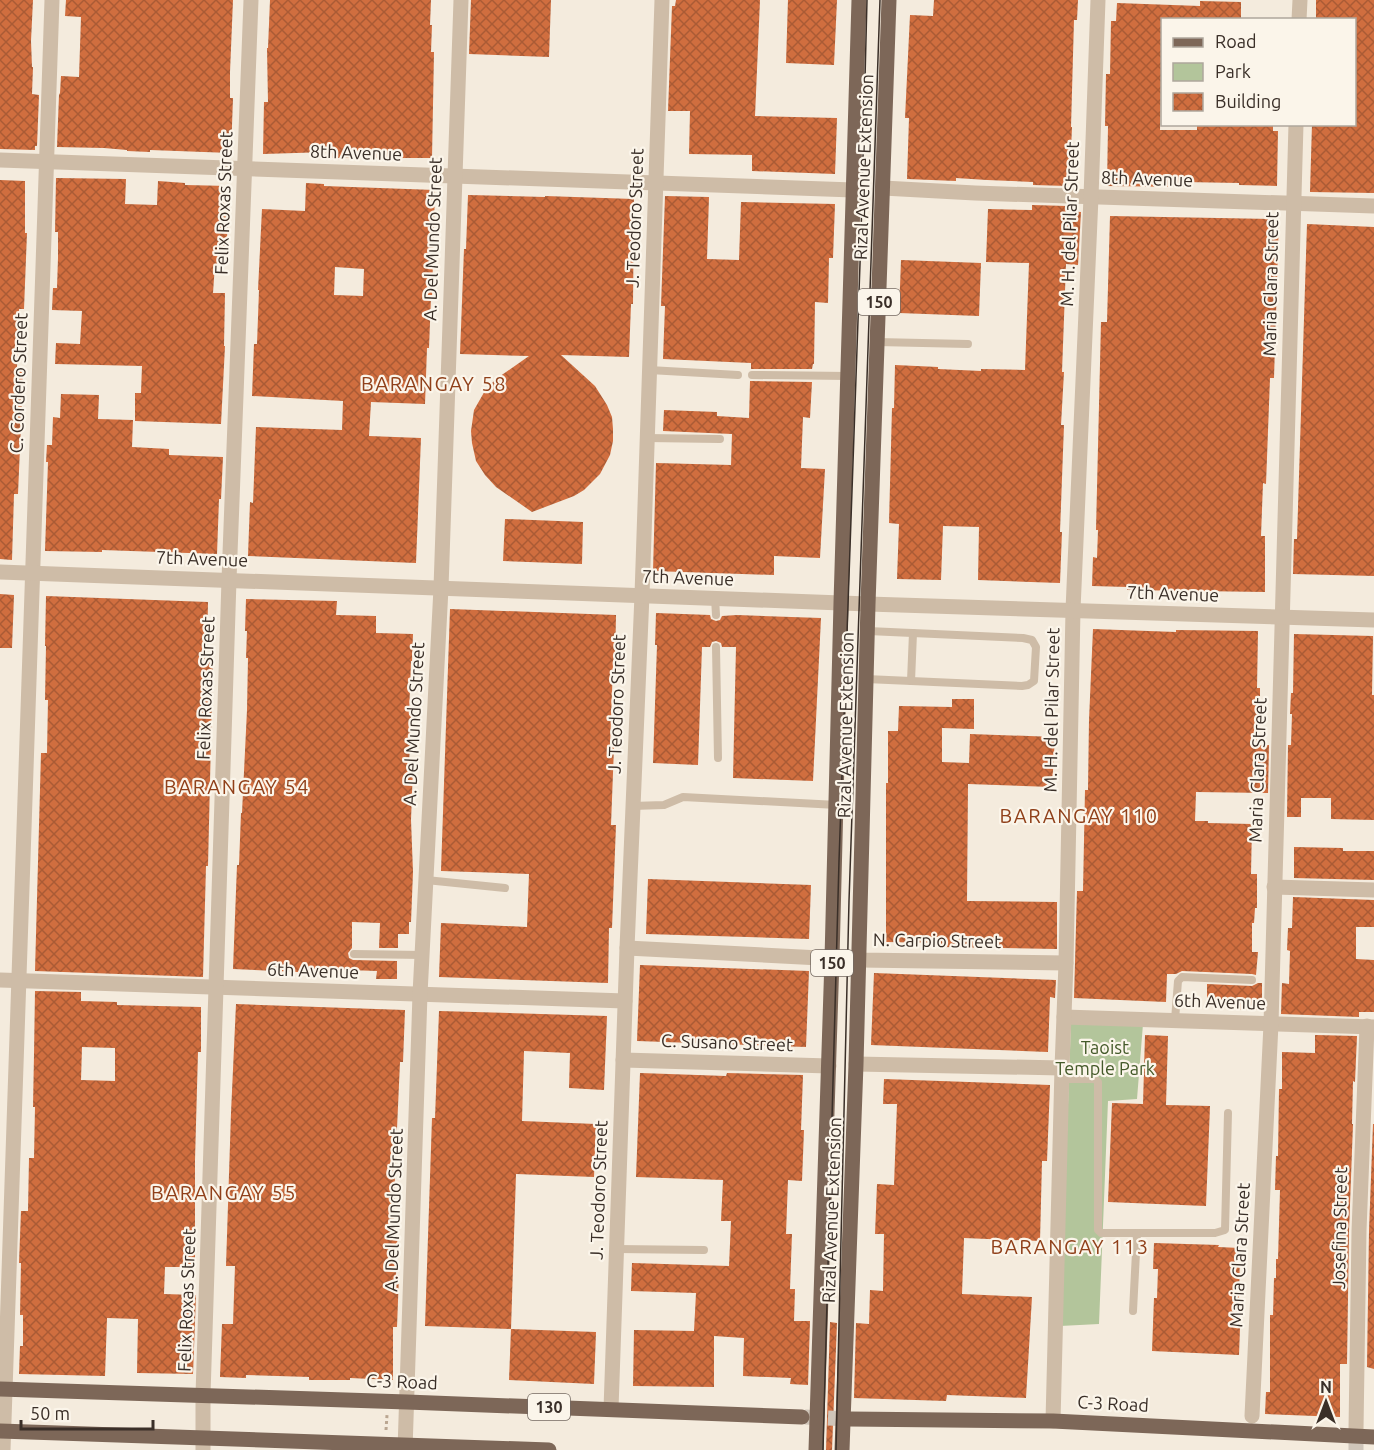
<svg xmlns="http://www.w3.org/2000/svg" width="1374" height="1450" viewBox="0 0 1374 1450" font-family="Ubuntu,sans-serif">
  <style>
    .park { fill: #b3c59b }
    .building { fill: url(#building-cross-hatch); fill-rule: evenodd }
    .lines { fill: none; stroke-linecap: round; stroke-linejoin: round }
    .minor-tunnel { stroke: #cfc5b9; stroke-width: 15; stroke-dasharray: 15 8; stroke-linecap: butt }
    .primary-tunnel { stroke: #cfc5b9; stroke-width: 15; stroke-dasharray: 15 8; stroke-linecap: butt }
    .path { stroke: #baa691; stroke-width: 3; stroke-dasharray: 3 3; stroke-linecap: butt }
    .service { stroke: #cebca7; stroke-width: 8 }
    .minor { stroke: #cebca7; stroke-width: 15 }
    .tertiary { stroke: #cebca7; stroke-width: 15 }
    .primary { stroke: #7d6758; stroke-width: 15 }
    .tram { stroke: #3a2f28; stroke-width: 1.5 }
    .labels { text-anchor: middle; stroke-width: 4.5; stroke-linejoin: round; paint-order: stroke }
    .shield { fill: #fbf5ea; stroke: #746a62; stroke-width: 1.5 }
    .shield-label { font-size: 16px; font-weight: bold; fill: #3a2f28 }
    .street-label { font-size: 18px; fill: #3a2f28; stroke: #fbf5ea }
    .park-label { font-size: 18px; fill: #445a2a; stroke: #fbf5ea }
    .neighbourhood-label { font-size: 20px; letter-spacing: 1.5px; fill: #90401a; stroke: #fbf5ea }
  </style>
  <defs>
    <pattern id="building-cross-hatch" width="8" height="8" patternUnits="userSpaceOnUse" patternTransform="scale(1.5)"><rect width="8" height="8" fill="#d06e3f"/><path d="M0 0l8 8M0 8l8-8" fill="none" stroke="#aa5b35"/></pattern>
  </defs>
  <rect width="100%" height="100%" fill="#f4ebdd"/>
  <polygon class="park" points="1071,1022 1143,1024 1137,1099 1108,1101 1099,1324 1060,1326"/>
  <g class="building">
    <polygon points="0,0 33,0 31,41 32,67 33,67 32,94 39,95 37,146 35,146 35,150 0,149"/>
    <polygon points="66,0 233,0 230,72 230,98 233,98 231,153 150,150 150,152 127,151 127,150 104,148 57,147 59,95 60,93 61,76 79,77 81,17 65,16"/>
    <polygon points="270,0 431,0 430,25 432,25 431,52 434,52 432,158 328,158 328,152 263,154 264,102 268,102 267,48 268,48"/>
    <polygon points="471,0 551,0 549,57 469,54"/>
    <polygon points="676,0 760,0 755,116 837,118 835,174 752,171 752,155 689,154 690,111 668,111 672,6 675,6"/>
    <polygon points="788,0 837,0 834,65 786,63"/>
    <polygon points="934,0 1078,0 1077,20 1074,20 1071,127 1072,127 1071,150 1069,150 1068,186 1033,185 1033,182 987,180 956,178 956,181 907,179 909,118 905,118 910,15 933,16"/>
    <polygon points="1316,0 1374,0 1374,193 1310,192 1312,124 1354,124 1354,20 1316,20"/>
    <polygon points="1200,1 1241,2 1241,20 1162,20 1160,130 1197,130 1197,124 1273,124 1273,131 1278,131 1277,186 1239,185 1239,183 1184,182 1184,187 1107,186 1108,126 1105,126 1106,74 1110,74 1111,21 1116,21 1117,3 1200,6"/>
    <polygon points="56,178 126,179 125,204 157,205 158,181 185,183 185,185 229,186 226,265 215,264 213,293 225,293 224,346 225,346 221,424 135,421 135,393 141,393 142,366 55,364 56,343 80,344 82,311 52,310 53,288 57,288 58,258 58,232 55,232"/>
    <polygon points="0,180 25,181 25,233 27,233 24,309 19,309 17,367 23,368 21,424 18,494 14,494 12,560 0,559"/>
    <path d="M306,183L324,184V186L435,190L432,297H431L429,348H427L425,404L371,402L369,436L421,438L416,563L248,556L250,502L253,503L256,427L342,430L343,401L252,396L254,344H257L259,290H258L262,209L305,211ZM335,267L364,269L363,296L334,295Z"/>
    <polygon points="468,195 545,197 545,196 634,199 633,304 631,304 629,357 561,355 595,386 607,405 612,417 613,429 613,441 610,455 600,474 584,490 574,496 532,512 496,487 485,475 476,461 472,443 471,431 474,410 486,389 496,379 529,356 460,354 464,249 466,249"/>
    <polygon points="665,196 709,197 707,259 739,260 741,202 835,204 833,258 829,258 828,303 815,302 814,364 813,364 812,369 751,369 751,363 663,359 665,306 661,306"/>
    <polygon points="1032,205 1067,206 1067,211 1081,212 1078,265 1066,264 1062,372 1064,372 1061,425 1064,425 1060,532 1062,532 1060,583 978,580 979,527 943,526 941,580 897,579 899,524 889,523 892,408 894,408 895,365 938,367 938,369 981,371 981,369 1025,370 1029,263 986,262 988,209 1032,210"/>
    <polygon points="1110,216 1279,219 1274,378 1270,378 1266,484 1263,483 1261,536 1265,536 1265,592 1127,590 1127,587 1092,586 1093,557 1097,558 1098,530 1096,530 1101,322 1107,322"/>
    <polygon points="1307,224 1374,227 1374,576 1293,574 1294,539 1297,539"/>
    <polygon points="901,260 981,263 979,316 899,313"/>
    <polygon points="750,381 812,382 810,418 803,417 801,468 825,469 820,558 774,556 774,575 653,571 656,463 731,465 732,434 663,431 664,410 717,412 717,416 749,418"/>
    <polygon points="61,394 99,395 98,419 133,420 132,447 169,449 169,455 223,457 221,499 219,499 217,554 102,550 102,552 45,551 48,462 46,462 47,445 52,445 53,417 60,418"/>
    <polygon points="505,519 583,522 582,564 503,561"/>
    <polygon points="0,594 14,595 12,648 0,648"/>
    <polygon points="46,596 208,602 207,653 213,654 208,866 206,866 203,977 35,971 41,753 47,753 48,700 45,700 46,646 45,646"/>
    <polygon points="246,599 337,601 336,615 376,616 376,633 413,634 412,661 411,661 409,715 411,715 409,767 413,767 411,820 413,872 411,922 409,922 409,934 398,934 398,948 379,948 380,923 352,922 352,948 348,953 349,958 353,960 397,961 397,979 376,979 377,971 320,969 320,973 233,969 237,865 239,865 241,813 242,813 247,710 248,658 246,658 247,631 245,631"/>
    <polygon points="450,609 616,615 615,665 613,665 610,747 614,747 611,825 616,825 612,928 609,928 608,983 439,977 441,923 527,927 529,874 441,871"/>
    <polygon points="656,613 710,615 711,619 716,621 720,620 722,616 737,615 821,618 813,781 733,778 736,647 722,647 721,643 716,641 712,642 710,647 702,647 698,765 653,763 657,645 655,645"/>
    <polygon points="1093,629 1176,632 1176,630 1258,631 1257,688 1260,688 1260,711 1258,711 1257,741 1258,745 1269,745 1268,793 1196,792 1195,821 1208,821 1208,823 1252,824 1251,874 1257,874 1257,908 1255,908 1254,923 1252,923 1252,952 1258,952 1256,975 1252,974 1182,971 1176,974 1167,974 1166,1002 1074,998 1077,891 1083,891 1085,790 1088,790 1089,720"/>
    <polygon points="1294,634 1373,636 1372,695 1374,695 1374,820 1331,819 1331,798 1301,798 1301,817 1287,817 1288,745 1291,745 1292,714 1290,714 1291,693 1293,693"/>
    <polygon points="952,699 974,699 974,729 942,728 942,762 969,763 970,734 1055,737 1052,787 968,784 967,901 1057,902 1057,949 941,947 941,943 886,942 886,783 888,783 888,731 898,731 899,706 952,707"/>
    <polygon points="1294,847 1343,848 1343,851 1374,851 1374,880 1294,878"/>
    <polygon points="648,879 811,885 809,939 646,934"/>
    <polygon points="1293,897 1374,900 1374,927 1356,927 1356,959 1374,960 1374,1012 1359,1012 1359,1017 1281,1014 1282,983 1289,984 1290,951 1287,950 1288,928 1292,928"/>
    <polygon points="640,965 809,971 806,1047 637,1041"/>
    <polygon points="874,973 1056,980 1055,998 1050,997 1048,1052 871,1045"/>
    <polygon points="1258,983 1262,983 1262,1010 1227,1009 1227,1007 1207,1006 1207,984 1252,986"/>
    <path d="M35,991L81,992V1001L117,1002V1005L201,1007V1052H198L195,1160V1267H165L164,1294L196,1295L193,1374L137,1373L138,1319L107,1318L105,1376L19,1374L20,1346H23V1315H20L21,1263H19L21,1211H28L29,1158H34L35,1107H33L34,1055ZM82,1047L115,1048V1081L81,1080Z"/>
    <polygon points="236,1004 405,1010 403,1062 400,1062 395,1173 394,1222 398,1222 396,1275 399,1275 397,1327 393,1327 393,1380 350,1378 350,1380 309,1380 309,1377 246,1375 246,1378 220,1377 222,1324 233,1324 235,1266 226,1266 231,1113"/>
    <polygon points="439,1011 607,1016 604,1090 569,1088 570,1053 524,1051 522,1121 596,1124 594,1177 516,1174 511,1329 425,1326 432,1118 435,1118"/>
    <polygon points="1145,1035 1168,1036 1166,1105 1210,1106 1206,1206 1108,1202 1112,1103 1143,1104"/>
    <polygon points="1315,1035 1357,1036 1355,1082 1353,1081 1352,1124 1353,1124 1349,1231 1347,1364 1340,1364 1340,1417 1265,1414 1266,1392 1270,1392 1270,1315 1273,1315 1274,1278 1276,1278 1276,1259 1278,1259 1280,1190 1275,1190 1276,1156 1278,1156 1279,1089 1282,1089 1282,1052 1315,1053"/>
    <polygon points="640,1073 726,1076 727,1073 803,1075 801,1130 804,1130 802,1181 788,1180 786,1234 792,1234 790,1289 795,1289 794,1321 810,1321 808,1385 790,1384 791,1378 743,1376 744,1338 714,1336 714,1387 633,1386 634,1330 694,1331 696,1293 631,1291 632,1263 729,1266 731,1221 721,1221 723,1180 636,1177"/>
    <polygon points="884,1079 1050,1085 1047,1161 1042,1161 1040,1241 964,1238 962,1294 1032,1297 1026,1398 947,1395 946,1401 854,1398 856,1323 869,1324 870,1290 883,1291 884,1234 875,1234 877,1184 894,1185 897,1104 883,1104"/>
    <polygon points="1373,1124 1374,1124 1374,1369 1367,1367 1369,1231"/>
    <polygon points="1154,1243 1219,1245 1218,1247 1240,1248 1239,1301 1241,1301 1239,1355 1152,1351 1154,1298 1157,1298 1158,1269 1153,1269"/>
    <polygon points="830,1322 837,1323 832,1450 826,1450"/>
    <polygon points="511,1329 596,1332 594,1384 509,1380"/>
  </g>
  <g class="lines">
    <polyline class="minor-tunnel" points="1356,1450 1356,1430"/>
    <polyline class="primary-tunnel" points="805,1417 849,1419"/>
    <polyline class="path" points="386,1430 387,1415"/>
    <g class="service">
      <polyline points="877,342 968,344"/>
      <polyline points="649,370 738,375"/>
      <polyline points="752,375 848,376"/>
      <polyline points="647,438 720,439"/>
      <polyline points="715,598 716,615"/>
      <polyline points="716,647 718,758"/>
      <polyline points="866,679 1022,686 1028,685 1034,681 1036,647 1032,640 1023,638 868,631"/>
      <polyline points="911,681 913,633"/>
      <polyline points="632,806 664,805 683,797 837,805"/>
      <polyline points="426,880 505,888"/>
      <polyline points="354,954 422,955"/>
      <polyline points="1175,1020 1178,981 1182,977 1252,980"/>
      <polyline points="1062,1079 1095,1079 1098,1082 1098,1230 1101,1233 1215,1233 1225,1230 1228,1113"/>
      <polyline points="617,1249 704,1250"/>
      <polyline points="1133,1311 1137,1233"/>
    </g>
    <g class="minor">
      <polyline points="1299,20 1300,0"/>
      <polyline points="0,160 853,190"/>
      <polyline points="883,188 975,193 1374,206"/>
      <polyline points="1274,887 1374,890"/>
      <polyline points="627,948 859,960 1066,963"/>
      <polyline points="0,980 625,1001"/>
      <polyline points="1064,1017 1374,1027"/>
      <polyline points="623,1060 829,1066"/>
      <polyline points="856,1064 1062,1068"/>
      <polyline points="611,1409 627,948 642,595 662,0"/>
      <polyline points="1252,1416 1271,1024 1296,124"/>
      <polyline points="1053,1421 1062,1068 1066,963 1073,610 1091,197 1098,0"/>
      <polyline points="1356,1430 1359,1231 1367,1026"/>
      <polyline points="3,1450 52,0"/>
      <polyline points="203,1450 203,1395 229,580 251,0"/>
      <polyline points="405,1450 420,994 441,588 461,0"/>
    </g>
    <polyline class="tertiary" points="0,572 868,604 1374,620"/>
    <g class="primary">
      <polyline points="0,1389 407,1402 802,1417"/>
      <polyline points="849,1419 1053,1421 1374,1437"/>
      <polyline points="0,1431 549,1450"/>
      <polyline points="816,1450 832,959 841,603 859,0"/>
      <polyline points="842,1450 856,1064 868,604 889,0"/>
    </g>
    <g class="tram">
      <polyline points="823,1450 839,861 861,235 867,0"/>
      <polyline points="836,1450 849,901 880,0"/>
    </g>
  </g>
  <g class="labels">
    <g class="shield">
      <rect x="858" y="289" width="42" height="26" rx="4.5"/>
      <rect x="811" y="950" width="42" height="26" rx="4.5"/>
      <rect x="528" y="1394" width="42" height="26" rx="4.5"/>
    </g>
    <g class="shield-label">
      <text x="879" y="308">150</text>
      <text x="832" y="969">150</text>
      <text x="549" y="1413">130</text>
    </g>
    <g class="street-label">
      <text transform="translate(356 153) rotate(2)" y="6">8th Avenue</text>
      <text transform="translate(864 167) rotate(-88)" y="6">Rizal Avenue Extension</text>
      <text transform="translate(1147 179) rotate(2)" y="6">8th Avenue</text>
      <text transform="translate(224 203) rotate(-88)" y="6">Felix Roxas Street</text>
      <text transform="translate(635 218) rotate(-88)" y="6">J. Teodoro Street</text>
      <text transform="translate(1070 224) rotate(-88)" y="6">M. H. del Pilar Street</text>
      <text transform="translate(433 239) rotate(-88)" y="6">A. Del Mundo Street</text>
      <text transform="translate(1271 284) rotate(-89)" y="6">Maria Clara Street</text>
      <text transform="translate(19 383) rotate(-88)" y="6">C. Cordero Street</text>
      <text transform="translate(202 559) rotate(2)" y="6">7th Avenue</text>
      <text transform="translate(688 578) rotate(2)" y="6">7th Avenue</text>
      <text transform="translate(1173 594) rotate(2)" y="6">7th Avenue</text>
      <text transform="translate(206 688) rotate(-88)" y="6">Felix Roxas Street</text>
      <text transform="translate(617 704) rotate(-88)" y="6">J. Teodoro Street</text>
      <text transform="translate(1052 710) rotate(-89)" y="6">M. H. del Pilar Street</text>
      <text transform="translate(414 724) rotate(-87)" y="6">A. Del Mundo Street</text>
      <text transform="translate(846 725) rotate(-89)" y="6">Rizal Avenue Extension</text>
      <text transform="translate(1258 770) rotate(-88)" y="6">Maria Clara Street</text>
      <text transform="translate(937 941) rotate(1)" y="6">N. Carpio Street</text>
      <text transform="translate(313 971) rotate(2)" y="6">6th Avenue</text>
      <text transform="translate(1220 1002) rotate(2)" y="6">6th Avenue</text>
      <text transform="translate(727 1043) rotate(2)" y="6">C. Susano Street</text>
      <text transform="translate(599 1190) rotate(-88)" y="6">J. Teodoro Street</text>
      <text transform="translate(394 1210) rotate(-88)" y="6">A. Del Mundo Street</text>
      <text transform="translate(832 1210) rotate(-88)" y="6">Rizal Avenue Extension</text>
      <text transform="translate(1340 1228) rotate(-89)" y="6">Josefina Street</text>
      <text transform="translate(1240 1255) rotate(-87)" y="6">Maria Clara Street</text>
      <text transform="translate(187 1300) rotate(-88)" y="6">Felix Roxas Street</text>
      <text transform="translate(402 1382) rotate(2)" y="6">C-3 Road</text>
      <text transform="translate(1113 1404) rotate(3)" y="6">C-3 Road</text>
    </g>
    <g class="park-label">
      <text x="1105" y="1054">Taoist<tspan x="1105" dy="21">Temple Park</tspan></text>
    </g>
    <g class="neighbourhood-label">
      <text x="434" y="391">BARANGAY 58</text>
      <text x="237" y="794">BARANGAY 54</text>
      <text x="1079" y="823">BARANGAY 110</text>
      <text x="224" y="1200">BARANGAY 55</text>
      <text x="1070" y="1254">BARANGAY 113</text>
    </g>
  </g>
  <rect x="1161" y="18" width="195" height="108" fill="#fbf5ea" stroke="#aea69c" stroke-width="1.5"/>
  <rect x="1173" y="38" width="30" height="9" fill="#7d6758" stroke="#aea69c" stroke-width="1.5"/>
  <text x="1215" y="48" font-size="18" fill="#3a2f28">Road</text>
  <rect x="1173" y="63" width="30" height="18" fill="#b3c59b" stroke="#aea69c" stroke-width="1.5"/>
  <text x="1215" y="78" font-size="18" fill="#3a2f28">Park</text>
  <rect x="1173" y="93" width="30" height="18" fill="url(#building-cross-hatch)" stroke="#aea69c" stroke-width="1.5"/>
  <text x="1215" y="108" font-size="18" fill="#3a2f28">Building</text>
  <g transform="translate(1326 1402)" stroke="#fbf5ea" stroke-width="4.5" paint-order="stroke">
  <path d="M0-4.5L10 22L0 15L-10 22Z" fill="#3a2f28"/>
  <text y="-9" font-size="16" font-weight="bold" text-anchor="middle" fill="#3a2f28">N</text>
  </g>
  <path d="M21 1420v9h132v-9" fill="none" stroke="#3a2f28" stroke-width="3"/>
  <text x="30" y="1420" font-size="18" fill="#3a2f28" stroke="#fbf5ea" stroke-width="4.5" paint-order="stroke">50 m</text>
</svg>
